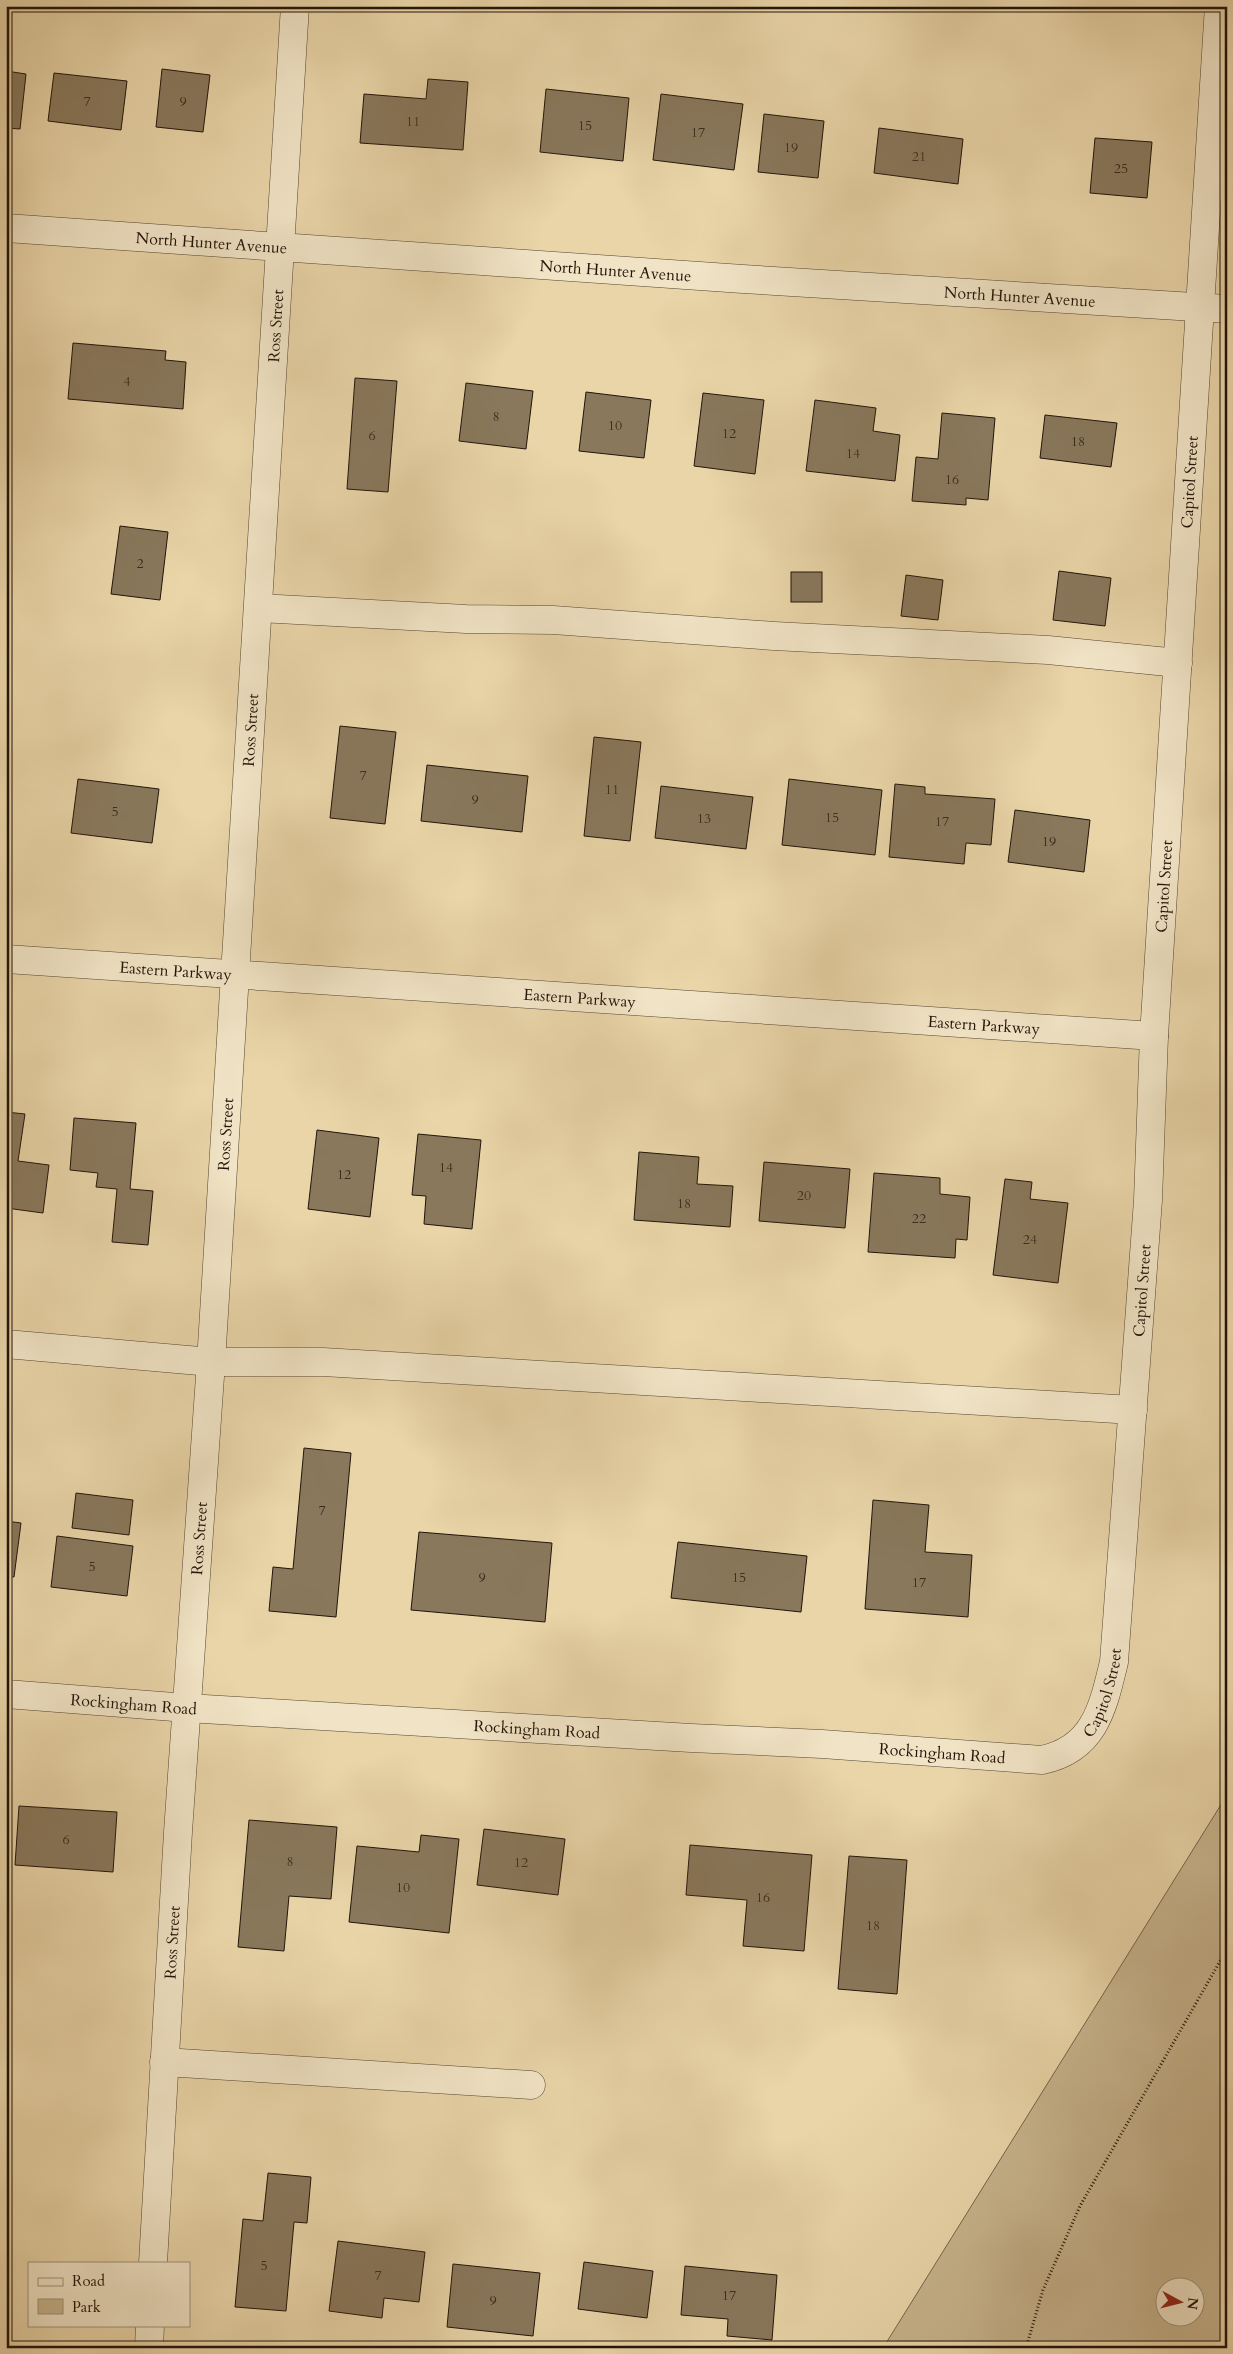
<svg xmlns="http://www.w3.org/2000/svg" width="1233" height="2354" viewBox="0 0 1233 2354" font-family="Cardo,serif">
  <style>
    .green { fill: #c7b48d; stroke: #74644b; fill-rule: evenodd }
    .building { fill: #89785c; stroke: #221409 }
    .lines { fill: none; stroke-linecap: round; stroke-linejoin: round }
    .minor-casing { stroke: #544431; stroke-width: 29 }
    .path { stroke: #221409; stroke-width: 3; stroke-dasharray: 1 2.5; stroke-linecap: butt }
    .minor { stroke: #f1e4c6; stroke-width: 28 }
    .labels { text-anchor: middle; stroke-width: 4; stroke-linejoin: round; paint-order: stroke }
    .number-label { font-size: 14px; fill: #3c2d1e }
    .street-label { font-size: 16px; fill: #221409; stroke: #f1e4c6 }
  </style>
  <rect width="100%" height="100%" fill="#e9d5a8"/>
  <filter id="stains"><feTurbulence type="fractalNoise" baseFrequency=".004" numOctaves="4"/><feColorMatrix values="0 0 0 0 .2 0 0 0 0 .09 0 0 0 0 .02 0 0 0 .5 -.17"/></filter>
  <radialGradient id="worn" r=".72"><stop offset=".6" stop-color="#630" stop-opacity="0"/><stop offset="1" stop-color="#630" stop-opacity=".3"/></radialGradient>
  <path class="green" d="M1227,1795V2348H883ZM1166,2286H1196V2316H1166Z"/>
  <g class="building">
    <polygon points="162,69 210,75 203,132 156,127"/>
    <polygon points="6,71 26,74 20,129 6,128"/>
    <polygon points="54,73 127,81 121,130 48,121"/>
    <polygon points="428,79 468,82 463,150 360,143 364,94 426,99"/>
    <polygon points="546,89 629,98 623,161 540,152"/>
    <polygon points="661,94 743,104 734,170 653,160"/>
    <polygon points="764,114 824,121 818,178 758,172"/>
    <polygon points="879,128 963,139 958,184 874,173"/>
    <polygon points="1095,138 1152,142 1147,198 1090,193"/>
    <polygon points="73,343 166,351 165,360 186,362 183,409 68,399"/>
    <polygon points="355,378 397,381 388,492 347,489"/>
    <polygon points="466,383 533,391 526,449 459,441"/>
    <polygon points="586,392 651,400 644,458 579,451"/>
    <polygon points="703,393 764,400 755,474 694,466"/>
    <polygon points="815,400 876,408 873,431 900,435 895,481 806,471"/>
    <polygon points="942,413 995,418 988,500 966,498 966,505 912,501 916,457 938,459"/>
    <polygon points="1045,415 1117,423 1111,467 1040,458"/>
    <polygon points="120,526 168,532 160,600 111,594"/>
    <polygon points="1059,571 1111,578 1105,626 1053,620"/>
    <rect x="791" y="572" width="31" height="30"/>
    <polygon points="906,575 943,580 938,620 901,616"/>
    <polygon points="340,726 396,732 385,824 330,818"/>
    <polygon points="594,737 641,742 630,841 584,836"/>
    <polygon points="427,765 528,776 522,832 421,821"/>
    <polygon points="78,779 159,789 152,843 71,833"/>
    <polygon points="789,779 882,790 875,855 782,845"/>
    <polygon points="895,784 925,787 925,794 995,799 991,845 966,843 964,864 889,857"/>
    <polygon points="661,786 753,797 746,849 655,838"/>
    <polygon points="1015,810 1090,820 1084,872 1008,862"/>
    <polygon points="6,1112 25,1114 18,1161 49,1165 43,1213 6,1208"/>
    <polygon points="74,1118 136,1123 130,1189 153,1191 148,1245 112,1242 117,1189 96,1187 98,1173 70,1170"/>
    <polygon points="317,1130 379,1138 370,1217 308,1209"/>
    <polygon points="418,1134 481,1140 472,1229 424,1224 426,1196 412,1195"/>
    <polygon points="639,1152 699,1157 697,1184 733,1186 730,1227 634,1220"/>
    <polygon points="764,1162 850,1169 845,1228 759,1221"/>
    <polygon points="874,1173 940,1178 940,1194 970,1197 967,1240 956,1239 955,1258 868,1252"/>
    <polygon points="1005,1179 1032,1182 1030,1199 1068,1203 1058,1283 993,1275"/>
    <polygon points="304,1448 351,1453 336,1617 269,1611 273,1567 293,1569"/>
    <polygon points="76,1493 133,1500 129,1535 72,1528"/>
    <polygon points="873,1500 929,1505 925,1552 972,1555 968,1617 865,1609"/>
    <polygon points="6,1521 21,1523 14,1577 6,1576"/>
    <polygon points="419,1532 552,1543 545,1622 411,1610"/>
    <polygon points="57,1536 133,1546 127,1596 51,1587"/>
    <polygon points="678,1542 807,1556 801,1612 671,1598"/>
    <polygon points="19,1806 117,1812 113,1872 15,1865"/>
    <polygon points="249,1820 337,1827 331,1899 289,1896 284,1951 238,1947"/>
    <polygon points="484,1829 565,1839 558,1895 477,1885"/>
    <polygon points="421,1835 459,1839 449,1933 349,1922 357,1846 419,1852"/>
    <polygon points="690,1845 812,1855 804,1951 743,1946 747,1900 686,1895"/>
    <polygon points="849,1856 907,1860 897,1994 838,1989"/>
    <polygon points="268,2173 311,2177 307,2223 294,2222 286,2311 235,2307 243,2219 263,2221"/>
    <polygon points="338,2241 425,2252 419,2302 384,2298 382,2318 329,2311"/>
    <polygon points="584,2262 653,2271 647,2318 578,2309"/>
    <polygon points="453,2264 540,2273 533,2336 447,2327"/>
    <polygon points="685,2266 777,2275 772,2340 727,2336 728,2319 681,2315"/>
  </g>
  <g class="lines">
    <g class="minor-casing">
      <g id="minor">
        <path id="s1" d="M6,228L743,279L1227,309"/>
        <polyline points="259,608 466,619 553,620 774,636 1048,650 1178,663"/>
        <path id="s2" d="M6,959L1154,1036"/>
        <polyline points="6,1344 211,1362 323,1362 1133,1410"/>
        <path id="s3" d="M6,1694L187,1708L691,1738L822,1744L1042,1760C1095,1749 1103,1707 1114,1662L1148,1200L1154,1036L1219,6"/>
        <polyline points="164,2062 531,2085"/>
        <path id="s4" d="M153,2263L178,1832L211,1362L295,6"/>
        <polyline points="149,2348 150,2325"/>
      </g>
    </g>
    <polyline class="path" points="1026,2348 1043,2290 1080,2206 1227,1949"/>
    <use href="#minor" class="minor"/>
  </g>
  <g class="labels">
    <g class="number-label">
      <text x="87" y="106">7</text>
      <text x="183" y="106">9</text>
      <text x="413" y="126">11</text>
      <text x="585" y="130">15</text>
      <text x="698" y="137">17</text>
      <text x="791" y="152">19</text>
      <text x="919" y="161">21</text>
      <text x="1121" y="173">25</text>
      <text x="127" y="386">4</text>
      <text x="496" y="421">8</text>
      <text x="615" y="430">10</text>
      <text x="729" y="438">12</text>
      <text x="372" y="440">6</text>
      <text x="1078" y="446">18</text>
      <text x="853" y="458">14</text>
      <text x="952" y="484">16</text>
      <text x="140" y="568">2</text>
      <text x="363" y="780">7</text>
      <text x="612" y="794">11</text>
      <text x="475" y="804">9</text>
      <text x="115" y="816">5</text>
      <text x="832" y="822">15</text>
      <text x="704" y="823">13</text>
      <text x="942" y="826">17</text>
      <text x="1049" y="846">19</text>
      <text x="446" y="1172">14</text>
      <text x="344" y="1179">12</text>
      <text x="804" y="1200">20</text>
      <text x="684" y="1208">18</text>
      <text x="919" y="1223">22</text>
      <text x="1030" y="1244">24</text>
      <text x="322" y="1515">7</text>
      <text x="92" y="1571">5</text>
      <text x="482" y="1582">9</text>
      <text x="739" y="1582">15</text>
      <text x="919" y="1587">17</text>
      <text x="66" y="1844">6</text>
      <text x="290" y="1866">8</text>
      <text x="521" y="1867">12</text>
      <text x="403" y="1892">10</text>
      <text x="763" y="1902">16</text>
      <text x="873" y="1930">18</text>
      <text x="264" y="2270">5</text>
      <text x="378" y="2280">7</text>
      <text x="729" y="2300">17</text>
      <text x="493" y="2305">9</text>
    </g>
    <g class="street-label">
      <text dy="6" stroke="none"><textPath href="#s1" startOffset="206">North Hunter Avenue</textPath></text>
      <text dy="6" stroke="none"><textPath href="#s1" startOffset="611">North Hunter Avenue</textPath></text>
      <text dy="6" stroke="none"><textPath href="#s1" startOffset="1016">North Hunter Avenue</textPath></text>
      <text dy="6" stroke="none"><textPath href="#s4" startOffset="1941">Ross Street</textPath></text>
      <text dy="6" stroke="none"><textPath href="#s3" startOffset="2351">Capitol Street</textPath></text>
      <text dy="6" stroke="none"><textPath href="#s4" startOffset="1536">Ross Street</textPath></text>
      <text dy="6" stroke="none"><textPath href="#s3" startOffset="1946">Capitol Street</textPath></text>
      <text dy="6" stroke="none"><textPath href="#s2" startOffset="170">Eastern Parkway</textPath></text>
      <text dy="6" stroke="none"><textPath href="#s2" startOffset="575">Eastern Parkway</textPath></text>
      <text dy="6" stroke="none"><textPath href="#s2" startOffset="980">Eastern Parkway</textPath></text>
      <text dy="6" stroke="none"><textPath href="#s4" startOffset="1131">Ross Street</textPath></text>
      <text dy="6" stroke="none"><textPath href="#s3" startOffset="1541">Capitol Street</textPath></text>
      <text dy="6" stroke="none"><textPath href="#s4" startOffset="726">Ross Street</textPath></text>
      <text dy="6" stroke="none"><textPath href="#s3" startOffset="1136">Capitol Street</textPath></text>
      <text dy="6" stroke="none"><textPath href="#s3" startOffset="128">Rockingham Road</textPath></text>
      <text dy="6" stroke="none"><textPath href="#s3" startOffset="532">Rockingham Road</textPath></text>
      <text dy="6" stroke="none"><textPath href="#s3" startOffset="938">Rockingham Road</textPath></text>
      <text dy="6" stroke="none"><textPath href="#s4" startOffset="321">Ross Street</textPath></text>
    </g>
  </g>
  <rect width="1233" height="2354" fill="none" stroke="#e9d5a8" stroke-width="25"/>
  <rect x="8" y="8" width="1218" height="2339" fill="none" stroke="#221409" stroke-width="2.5"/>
  <rect x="12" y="12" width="1208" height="2329" fill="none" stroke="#221409"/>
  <rect x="28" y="2262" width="162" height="65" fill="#f1e4c6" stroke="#9e917a"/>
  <rect x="38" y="2278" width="25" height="8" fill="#f1e4c6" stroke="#9e917a"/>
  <text x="72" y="2286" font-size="15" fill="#221409">Road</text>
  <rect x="38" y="2299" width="25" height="15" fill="#c7b48d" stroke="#9e917a"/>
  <text x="72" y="2312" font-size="15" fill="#221409">Park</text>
  <g transform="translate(1180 2302) rotate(97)"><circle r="24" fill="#f1e4c6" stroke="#9e917a"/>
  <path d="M0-4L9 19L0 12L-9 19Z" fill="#8f2418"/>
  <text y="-8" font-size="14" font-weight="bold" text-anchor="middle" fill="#221409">N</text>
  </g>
  <rect width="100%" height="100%" filter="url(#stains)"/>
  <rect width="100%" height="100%" fill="url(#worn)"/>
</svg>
